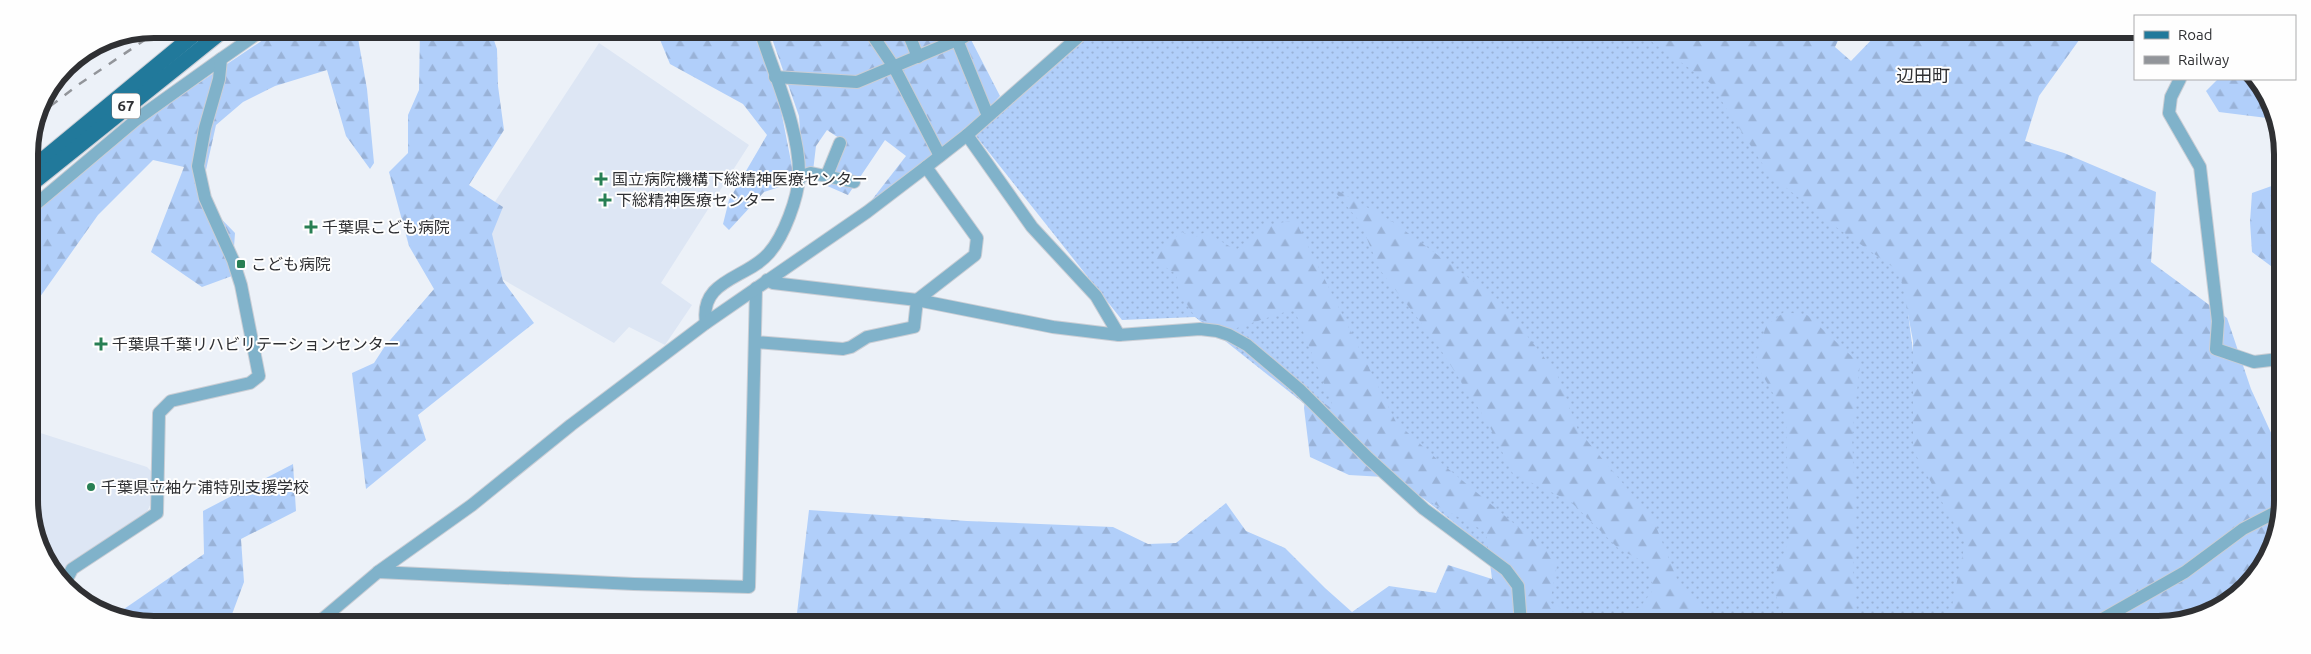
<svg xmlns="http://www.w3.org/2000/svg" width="2311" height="654" viewBox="0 0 2311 654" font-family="Ubuntu,'Noto Sans JP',sans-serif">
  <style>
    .built { fill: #dde6f4 }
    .grass { fill: url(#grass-dots) }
    .forest { fill: url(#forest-firs) }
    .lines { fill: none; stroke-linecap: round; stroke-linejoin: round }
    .minor-casing { stroke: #caced5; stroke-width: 14 }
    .major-casing { stroke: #caced5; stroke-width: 17 }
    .minor { stroke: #80b2ca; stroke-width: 12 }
    .major { stroke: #21799b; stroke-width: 15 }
    .rail { stroke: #92959a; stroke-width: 2.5; stroke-dasharray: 9 9; stroke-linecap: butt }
    .poi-dot { fill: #287f53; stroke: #fefefe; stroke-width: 2 }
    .labels { text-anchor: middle; stroke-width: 4; stroke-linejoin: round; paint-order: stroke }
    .shield { fill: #fefefe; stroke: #6d6e70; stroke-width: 1 }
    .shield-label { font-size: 15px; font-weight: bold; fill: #2f3033 }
    .poi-label { font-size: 16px; fill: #2f3033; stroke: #fefefe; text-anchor: start }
    .neighbourhood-label { font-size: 18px; fill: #2f3033; stroke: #fefefe }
    .rim { fill: none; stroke: #2f3033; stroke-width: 6 }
  </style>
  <defs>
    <pattern id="grass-dots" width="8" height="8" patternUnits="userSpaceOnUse" patternTransform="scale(1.25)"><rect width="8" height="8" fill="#b1cffa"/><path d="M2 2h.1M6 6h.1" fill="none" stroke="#99b2d7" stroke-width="1.8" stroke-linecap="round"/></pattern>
    <pattern id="forest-firs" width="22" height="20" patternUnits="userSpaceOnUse" patternTransform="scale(1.25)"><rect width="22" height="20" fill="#b1cffa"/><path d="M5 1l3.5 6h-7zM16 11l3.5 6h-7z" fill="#99b2d7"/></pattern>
  </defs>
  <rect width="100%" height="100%" fill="#ecf1f8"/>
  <g class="built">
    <polygon points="599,43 749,145 661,283 692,305 665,345 629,327 614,343 460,255"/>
    <polygon points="31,430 147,467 152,472 151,503 146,514 56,574 31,525"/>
  </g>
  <polygon class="grass" points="1083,31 1674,32 1911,274 1908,313 1926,452 1981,513 1995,625 1525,624 1525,579 1195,317 1122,320 976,136"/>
  <g class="forest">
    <polygon points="279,29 351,29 358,38 367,89 374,163 370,169 346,136 327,70 275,86 243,102 216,125 200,197 235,233 232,276 202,287 151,252 184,167 153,160 98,215 30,311 29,219 128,131"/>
    <polygon points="420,29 490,29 497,49 498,86 504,130 469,185 503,207 492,234 503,281 534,323 418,415 426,440 366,489 352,373 374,363 385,346 434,289 409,246 389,172 408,153 408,115 419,90"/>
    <polygon points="656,30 752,30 778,95 795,182 764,192 729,230 723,224 729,200 767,135 743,104 670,64"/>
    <polygon points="769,30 966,30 1000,96 973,125 871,201 906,156 885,140 848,195 825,185 845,142 827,130 816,146 813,171 803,172 799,116"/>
    <polygon points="1644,32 1842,32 1835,47 1851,61 1879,32 2081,33 2082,36 2039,96 2025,141 2064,153 2156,192 2151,262 2227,318 2251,389 2278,448 2278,533 2240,595 2205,616 2166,625 1948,625 1965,543 1913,450 1913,341 1900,272 1833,225 1769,174 1710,83 1651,41"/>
    <polygon points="2218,79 2255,79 2275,119 2219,112 2206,91"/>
    <polygon points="2280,183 2279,271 2279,272 2252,252 2250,222 2252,193"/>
    <polygon points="1331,187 1393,222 1500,301 1557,374 1578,430 1653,519 1679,584 1718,624 1304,623 1303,619 1260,616 1259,623 796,622 809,510 967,521 1113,527 1148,544 1176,543 1226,503 1246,531 1285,548 1325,588 1352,612 1389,586 1436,593 1448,565 1492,579 1486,532 1384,477 1349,475 1310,457 1304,408 1306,390 1335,411 1294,309 1228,331 1195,317 1179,292 1176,274 1151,258 1182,232 1194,238 1205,232 1236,250 1264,226 1295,220 1396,422 1440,462 1558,560 1550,603 1606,624 1640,607 1653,590 1650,565 1619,549 1570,501 1513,474 1488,423 1433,338 1380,270 1360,222"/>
    <polygon points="1784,312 1807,315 1860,364 1852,437 1856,512 1853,575 1858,624 1788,624 1775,594 1775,575 1789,540 1786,416 1755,362 1766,326"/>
    <polygon points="293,464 296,511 241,539 244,582 231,617 239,621 132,621 124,609 204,554 203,511"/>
  </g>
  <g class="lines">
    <g class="minor-casing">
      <g id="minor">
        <polyline points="869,30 894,67 940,156"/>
        <polyline points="907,30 918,57"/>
        <polyline points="957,40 988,116"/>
        <polyline points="775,77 857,82 964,37"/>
        <polyline points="2180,79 2171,97 2169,113 2200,167 2218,321 2216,349 2254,362 2279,359"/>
        <polyline points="967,135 1032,227 1096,296 1119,335"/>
        <polyline points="827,175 840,143"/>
        <polyline points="799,177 811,173 854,182"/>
        <polyline points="29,210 137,119 221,59"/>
        <polyline points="767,280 773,283 917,300 1053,327 1119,335 1200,329 1217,331 1229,335 1247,345 1299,389 1368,458 1424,509 1506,570 1518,586 1521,624"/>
        <path d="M706,323C699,279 747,279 769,253C784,236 798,198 799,176C800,129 774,75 760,30"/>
        <polyline points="755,342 843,349 851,347 867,337 914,327 917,300 975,255 977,238 926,167"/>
        <polyline points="378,572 634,584 749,587 756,288"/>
        <polyline points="68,588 65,583 72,569 157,513 159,413 171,401 250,383 259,376 241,285 233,260 205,198 198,166 205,128 219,79 221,59 264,29"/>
        <polyline points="320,621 378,572 472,505 571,425 706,323 867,212 926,167 967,135 1085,31"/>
        <polyline points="2092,625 2185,572 2243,529 2278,511"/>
      </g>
    </g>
    <g class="major-casing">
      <g id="major">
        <polyline points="29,171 201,29"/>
        <polyline points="29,186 225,29"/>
      </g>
    </g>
    <use href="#minor" class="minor"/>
    <use href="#major" class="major"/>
    <polyline class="rail" points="36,117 78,85 161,29"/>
  </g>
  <g class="poi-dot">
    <path d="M598.5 171.5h5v5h5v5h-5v5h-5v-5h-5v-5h5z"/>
    <path d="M602.5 192.5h5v5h5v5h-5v5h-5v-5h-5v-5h5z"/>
    <path d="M308.5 219.5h5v5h5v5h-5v5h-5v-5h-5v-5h5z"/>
    <rect x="236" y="259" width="10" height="10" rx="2.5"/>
    <path d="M98.5 336.5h5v5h5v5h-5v5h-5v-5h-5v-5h5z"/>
    <circle cx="91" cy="487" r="5"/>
  </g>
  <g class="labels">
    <rect class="shield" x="112" y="93.5" width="28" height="25" rx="4"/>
    <g class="shield-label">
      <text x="126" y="111">67</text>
    </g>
    <g class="poi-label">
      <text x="612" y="185">国立病院機構下総精神医療センター</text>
      <text x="616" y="206">下総精神医療センター</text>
      <text x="322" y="233">千葉県こども病院</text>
      <text x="251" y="270">こども病院</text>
      <text x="112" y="350">千葉県千葉リハビリテーションセンター</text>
      <text x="101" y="493">千葉県立袖ケ浦特別支援学校</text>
    </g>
    <g class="neighbourhood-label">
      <text x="1923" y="82">辺田町</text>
    </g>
  </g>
  <path d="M0 0H2311V654H0ZM154 38H2158A116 116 0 0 1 2274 154V500A116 116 0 0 1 2158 616H154A116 116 0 0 1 38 500V154A116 116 0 0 1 154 38Z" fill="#fefefe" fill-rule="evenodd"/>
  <path class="rim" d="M154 38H2158A116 116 0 0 1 2274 154V500A116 116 0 0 1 2158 616H154A116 116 0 0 1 38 500V154A116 116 0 0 1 154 38Z"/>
  <rect x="2134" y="15" width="162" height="65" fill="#fefefe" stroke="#abacad"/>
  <rect x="2144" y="31" width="25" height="8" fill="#21799b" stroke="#abacad"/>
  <text x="2178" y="40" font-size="15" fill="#2f3033">Road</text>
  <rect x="2144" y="56" width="25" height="8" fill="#92959a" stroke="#abacad"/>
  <text x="2178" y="65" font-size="15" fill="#2f3033">Railway</text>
</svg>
